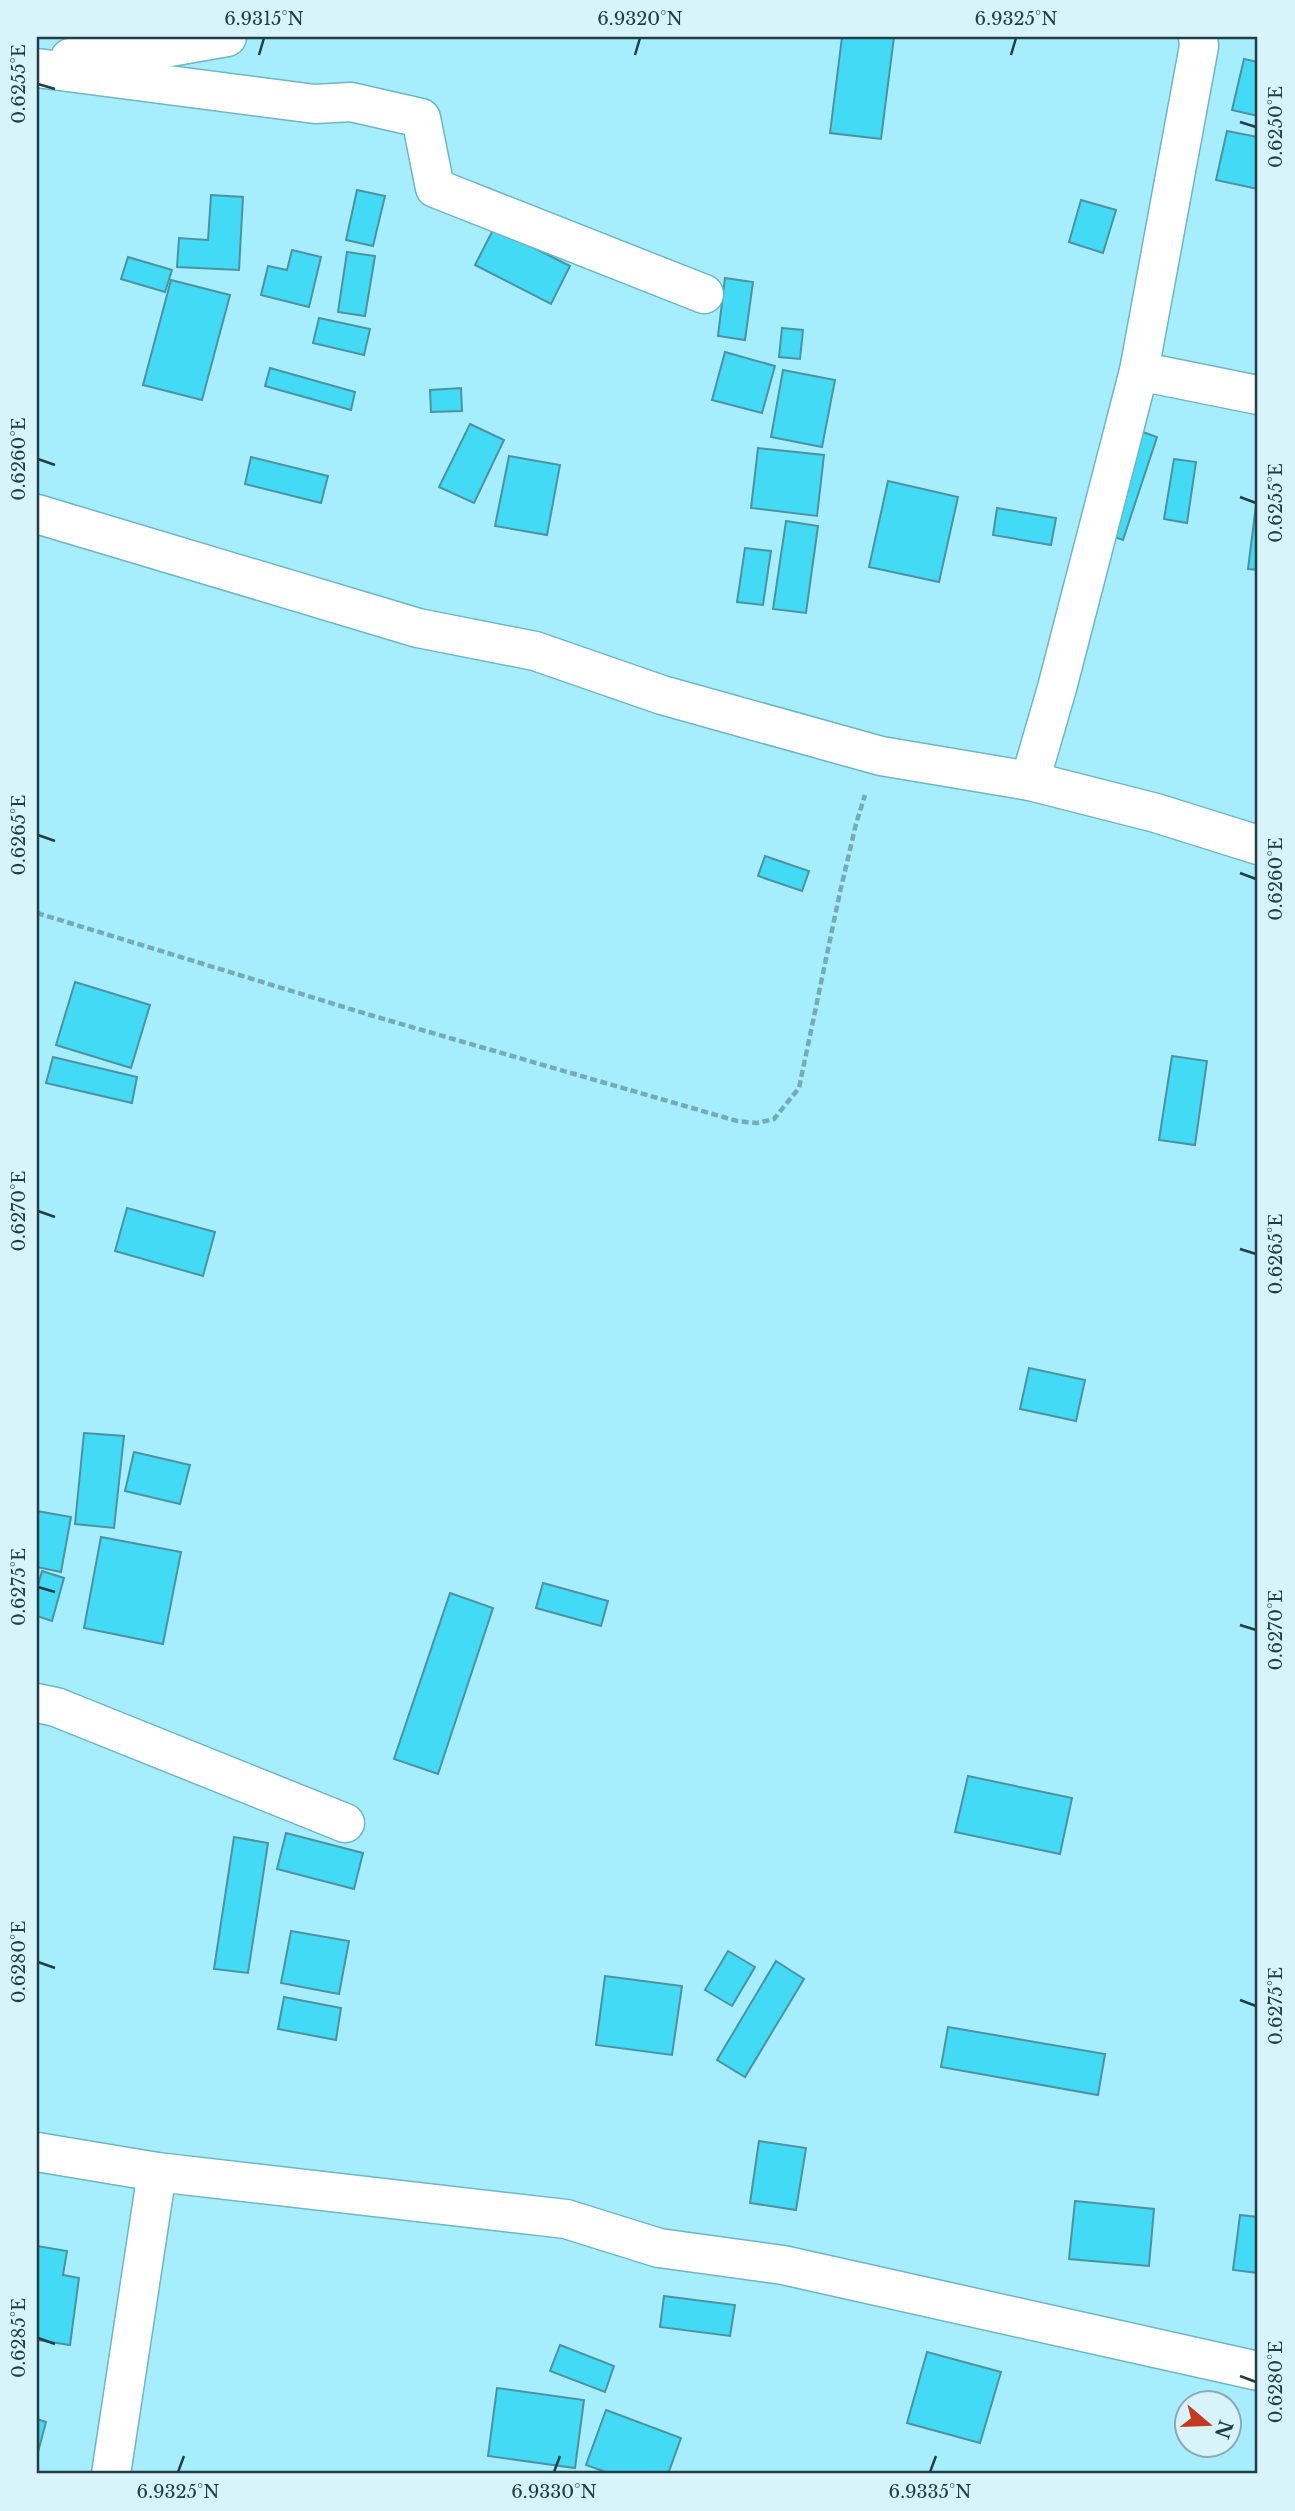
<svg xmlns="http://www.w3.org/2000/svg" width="1295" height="2511" viewBox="0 0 1295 2511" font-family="'Libre Baskerville',serif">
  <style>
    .building { fill: #42daf5; stroke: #4c93a1; stroke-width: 2 }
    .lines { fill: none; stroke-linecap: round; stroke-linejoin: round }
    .street-casing { stroke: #6fb6c5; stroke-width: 41 }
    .path { stroke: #73acb8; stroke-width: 4.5; stroke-dasharray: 7 3.5; stroke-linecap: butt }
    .street { stroke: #fff; stroke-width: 38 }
    .ticks { fill: none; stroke: #203e44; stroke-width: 2.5 }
    .neatline { fill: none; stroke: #203e44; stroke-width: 2.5 }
    .ticks-label { font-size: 18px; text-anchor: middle; fill: #203e44 }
  </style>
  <rect width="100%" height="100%" fill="#a6eefe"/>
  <g class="building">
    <polygon points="842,37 894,37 881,139 830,133"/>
    <polygon points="1244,59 1258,62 1258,116 1232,110"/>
    <polygon points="1227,131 1258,137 1258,189 1216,180"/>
    <polygon points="357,190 385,196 373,246 346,240"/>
    <polygon points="211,195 243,197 239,270 177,267 179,238 208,240"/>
    <polygon points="1081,200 1116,210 1103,253 1069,242"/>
    <polygon points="494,228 570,266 551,304 475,265"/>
    <polygon points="292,250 321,257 309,307 261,295 268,266 287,270"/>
    <polygon points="347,252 375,256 365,316 338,312"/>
    <polygon points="128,257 172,270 165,292 121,279"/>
    <polygon points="725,278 753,282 745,340 718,336"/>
    <polygon points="171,280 230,295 202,400 143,385"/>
    <polygon points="319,318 370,329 364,355 313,343"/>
    <polygon points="782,328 803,330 800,359 779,357"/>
    <polygon points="725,352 775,366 762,413 712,400"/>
    <polygon points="270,368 355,392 351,410 265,386"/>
    <polygon points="783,370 835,380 822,447 771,437"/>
    <polygon points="461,388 462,411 431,412 430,390"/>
    <polygon points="470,424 504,440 474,503 439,487"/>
    <polygon points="1137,430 1157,437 1123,540 1103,533"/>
    <polygon points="758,448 824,455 817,516 751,508"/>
    <polygon points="509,456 560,465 547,535 495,526"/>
    <polygon points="251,457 328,476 321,503 245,484"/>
    <polygon points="1174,459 1196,462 1187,523 1164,519"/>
    <polygon points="888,481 958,497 939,582 869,567"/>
    <polygon points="1258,489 1258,570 1248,569"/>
    <polygon points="997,508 1056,518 1051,545 993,535"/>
    <polygon points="786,521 818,526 806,613 773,609"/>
    <polygon points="745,548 771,551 763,605 737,602"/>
    <polygon points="765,856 809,871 802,891 758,876"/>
    <polygon points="75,982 150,1005 131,1068 56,1045"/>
    <polygon points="1172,1056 1207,1061 1195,1145 1159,1140"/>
    <polygon points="53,1057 137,1077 132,1103 46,1083"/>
    <polygon points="127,1208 215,1232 203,1276 115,1251"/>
    <polygon points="1029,1368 1085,1380 1076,1421 1020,1409"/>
    <polygon points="84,1433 124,1436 114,1528 75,1524"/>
    <polygon points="134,1452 190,1465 180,1504 125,1491"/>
    <polygon points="37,1511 71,1517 61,1572 37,1567"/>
    <polygon points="101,1537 181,1552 163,1644 84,1628"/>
    <polygon points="42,1571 64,1578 52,1621 37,1616 37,1589"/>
    <polygon points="543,1583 608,1601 601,1626 536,1608"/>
    <polygon points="450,1593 493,1608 438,1774 394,1759"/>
    <polygon points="968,1776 1072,1798 1060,1854 955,1832"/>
    <polygon points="286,1833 363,1853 354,1889 277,1869"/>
    <polygon points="234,1837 268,1843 248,1973 214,1969"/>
    <polygon points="291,1931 349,1941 339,1994 281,1983"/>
    <polygon points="728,1951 755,1967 732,2006 705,1990"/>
    <polygon points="776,1961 804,1979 745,2077 717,2060"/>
    <polygon points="605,1976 682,1986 672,2055 596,2045"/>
    <polygon points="284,1997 341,2008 336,2040 278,2029"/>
    <polygon points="948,2027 1105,2054 1098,2095 941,2067"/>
    <polygon points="759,2141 806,2148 796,2210 750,2203"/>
    <polygon points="1075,2201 1154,2209 1149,2266 1069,2259"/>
    <polygon points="1240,2215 1258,2217 1258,2273 1233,2270"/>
    <polygon points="37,2246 67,2251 63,2275 79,2278 70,2345 37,2340"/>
    <polygon points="664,2296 735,2305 730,2336 660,2327"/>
    <polygon points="560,2345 614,2366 605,2392 550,2371"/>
    <polygon points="927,2352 1001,2372 980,2443 907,2423"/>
    <polygon points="497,2388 584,2400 575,2468 488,2456"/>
    <polygon points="606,2410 681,2438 668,2474 611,2474 586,2465"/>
    <polygon points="37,2419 46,2422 37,2456"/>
  </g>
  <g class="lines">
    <g class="street-casing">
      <g id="street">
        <polyline points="70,58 164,48 227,37"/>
        <polyline points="37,68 315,104 351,102 421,118 435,188 704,294"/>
        <polyline points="1139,371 1199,46 1198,37"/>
        <polyline points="37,514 418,628 535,651 662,695 881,756 1030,781 1156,813 1258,845"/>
        <polyline points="1030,781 1057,688 1139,371 1258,395"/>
        <polyline points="37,1703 56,1707 345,1823"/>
        <polyline points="37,2152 157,2172 566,2219 659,2248 783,2265 1258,2371"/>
        <polyline points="111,2474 157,2172"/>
      </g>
    </g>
    <polyline class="path" points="37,913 370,1015 737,1121 757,1123 774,1119 799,1088 840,892 856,824 865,795"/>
    <use href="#street" class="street"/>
  </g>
  <path class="ticks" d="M259,55L264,38M635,55L640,38M1011,55L1016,38M38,84L55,89M1240,122L1256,127M38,459L55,465M1240,497L1256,503M38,835L55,841M1240,873L1256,879M38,1211L55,1217M1240,1249L1256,1254M38,1587L55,1592M1240,1625L1256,1630M38,1962L55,1968M1240,2000L1256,2006M38,2338L55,2344M1240,2376L1256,2382M178,2472L184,2456M554,2472L560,2456M930,2472L936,2456"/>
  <rect width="1295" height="2511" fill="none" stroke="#d8f3f9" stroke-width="77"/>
  <g transform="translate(1208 2424) rotate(109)"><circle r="33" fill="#d8f3f9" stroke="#8eabb1" stroke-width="2"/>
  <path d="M0-5L12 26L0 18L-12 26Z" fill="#c43920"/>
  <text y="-10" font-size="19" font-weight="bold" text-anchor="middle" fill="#203e44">N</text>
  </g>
  <rect x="38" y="38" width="1218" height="2434" class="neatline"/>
  <g class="ticks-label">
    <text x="264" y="25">6.9315°N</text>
    <text x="640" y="25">6.9320°N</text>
    <text x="1016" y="25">6.9325°N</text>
    <text transform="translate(19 84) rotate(-90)" y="6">0.6255°E</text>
    <text transform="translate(1276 127) rotate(-90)" y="6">0.6250°E</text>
    <text transform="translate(19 459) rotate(-90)" y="6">0.6260°E</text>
    <text transform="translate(1276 503) rotate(-90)" y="6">0.6255°E</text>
    <text transform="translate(19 835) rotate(-90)" y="6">0.6265°E</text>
    <text transform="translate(1276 879) rotate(-90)" y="6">0.6260°E</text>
    <text transform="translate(19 1211) rotate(-90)" y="6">0.6270°E</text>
    <text transform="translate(1276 1254) rotate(-90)" y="6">0.6265°E</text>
    <text transform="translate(19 1587) rotate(-90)" y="6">0.6275°E</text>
    <text transform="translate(1276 1630) rotate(-90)" y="6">0.6270°E</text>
    <text transform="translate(19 1962) rotate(-90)" y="6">0.6280°E</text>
    <text transform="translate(1276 2006) rotate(-90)" y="6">0.6275°E</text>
    <text transform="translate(19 2338) rotate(-90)" y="6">0.6285°E</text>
    <text transform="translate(1276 2382) rotate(-90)" y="6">0.6280°E</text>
    <text x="178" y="2498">6.9325°N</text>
    <text x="554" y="2498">6.9330°N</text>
    <text x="930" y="2498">6.9335°N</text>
  </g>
</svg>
